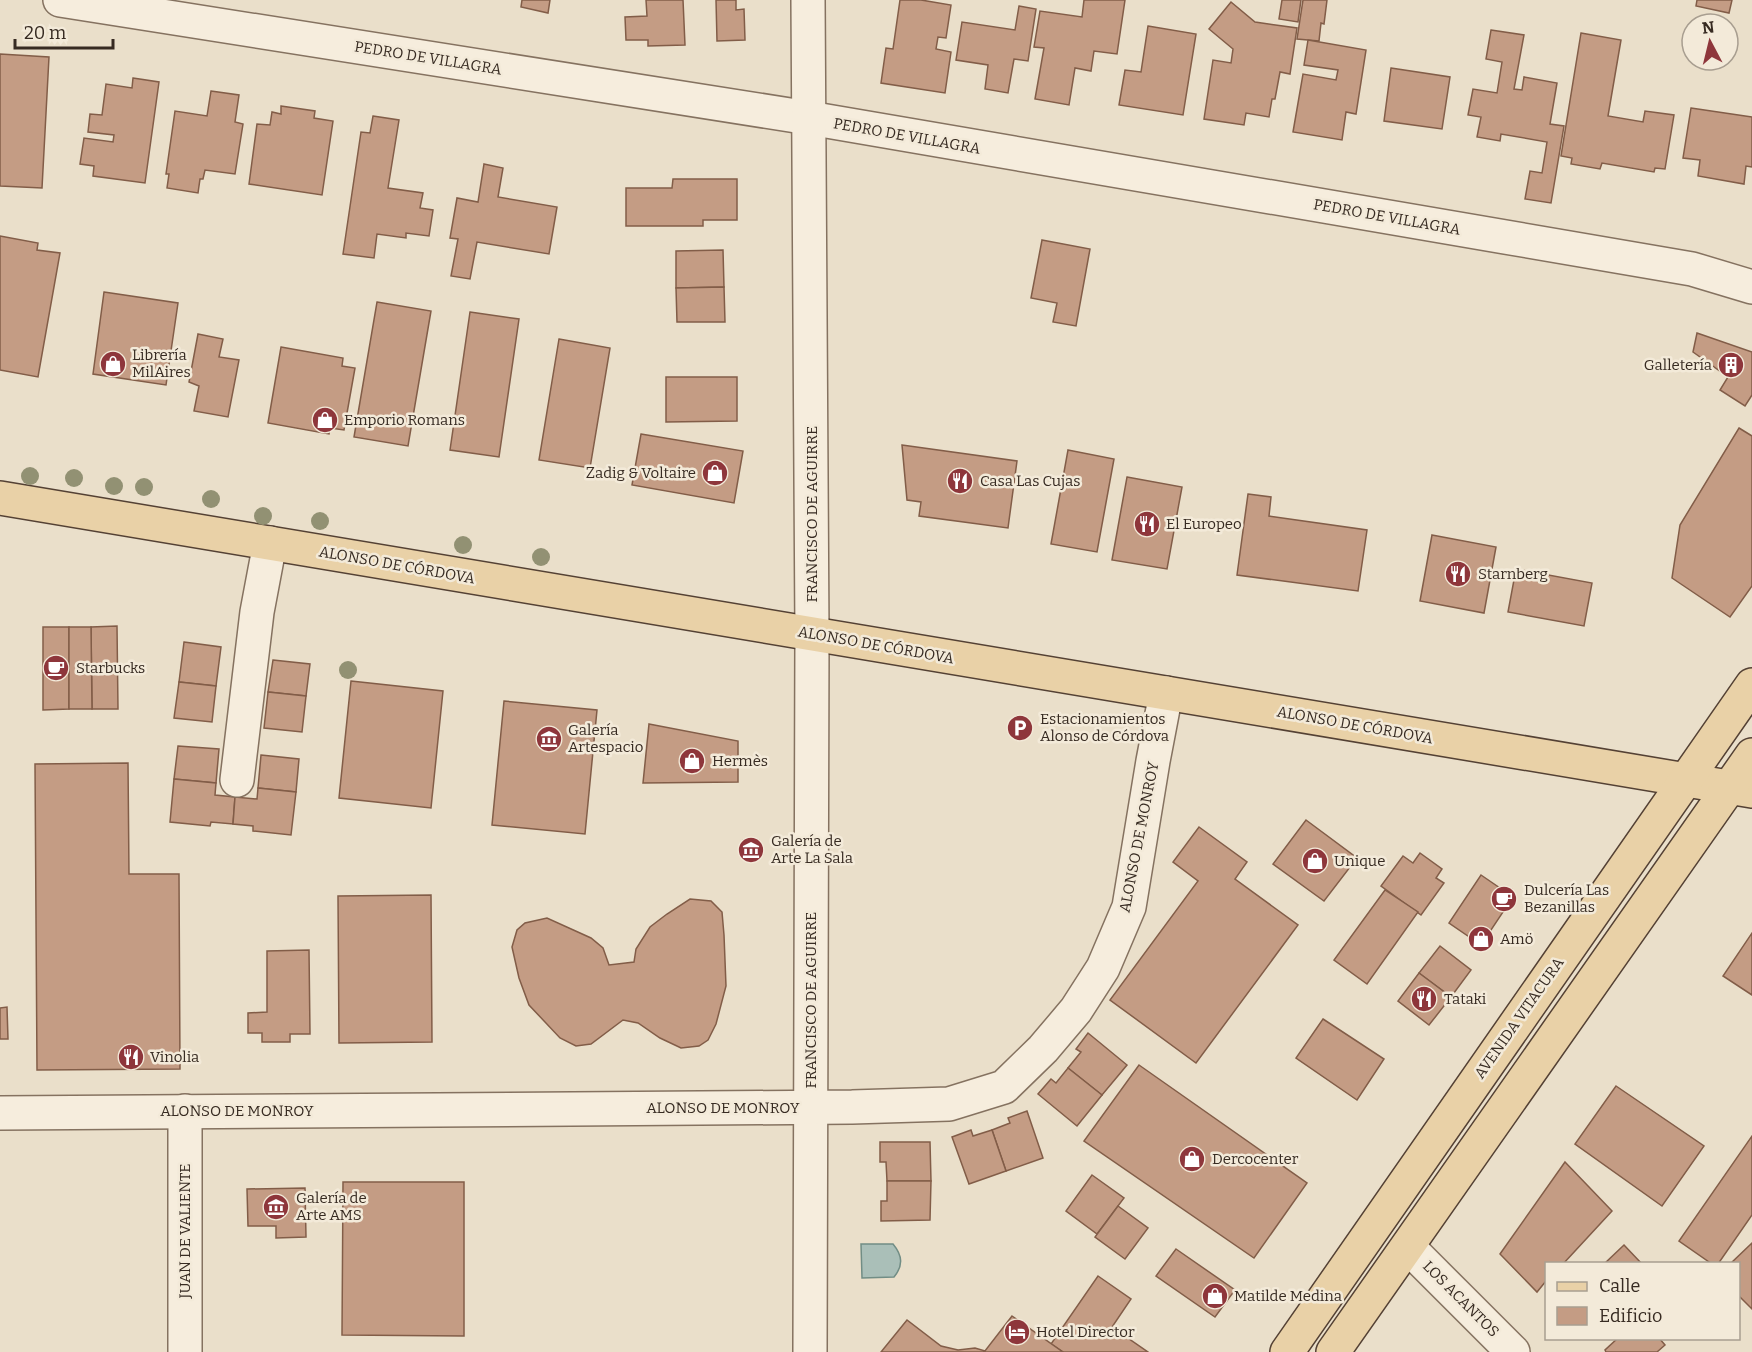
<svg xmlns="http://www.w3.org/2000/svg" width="1752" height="1352" viewBox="0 0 1752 1352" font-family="Bitter,serif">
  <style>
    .water { fill: #aabfb8; stroke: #718d85; stroke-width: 1.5 }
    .building { fill: #c49c84; stroke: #825d48; stroke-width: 1.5 }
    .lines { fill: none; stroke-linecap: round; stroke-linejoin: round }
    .minor-casing { stroke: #857260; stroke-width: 36 }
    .major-casing { stroke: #544134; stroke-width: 36 }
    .minor { stroke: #f6eddd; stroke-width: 33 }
    .major { stroke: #e9d1a7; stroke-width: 33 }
    .tree { fill: #929173 }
    .labels { text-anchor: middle; stroke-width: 5; stroke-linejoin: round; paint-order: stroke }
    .street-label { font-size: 15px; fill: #372b22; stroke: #f3ead9 }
    .poi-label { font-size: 15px; fill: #372b22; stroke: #f3ead9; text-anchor: start }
  </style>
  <rect width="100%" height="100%" fill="#eadfca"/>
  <path class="water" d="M861,1244H893C903,1256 903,1266 894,1277L862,1278Z"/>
  <g class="building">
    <polygon points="522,0 550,0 548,13 521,7"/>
    <polygon points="646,0 683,0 685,45 648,46 648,40 626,40 625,17 647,16"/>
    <polygon points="716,0 736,0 736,10 744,9 745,40 717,41"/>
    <polygon points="900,0 921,0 951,5 946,38 938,37 936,49 951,52 945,93 881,83 886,48 893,49"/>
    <polygon points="1084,0 1125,0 1117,54 1094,51 1091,71 1075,68 1069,105 1035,99 1044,48 1034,47 1040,11 1082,17"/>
    <polygon points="1282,0 1301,0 1298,22 1279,19"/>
    <polygon points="1303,0 1327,0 1324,24 1321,23 1319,41 1297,39"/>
    <polygon points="1697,0 1732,0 1729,13 1696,6"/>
    <polygon points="1231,2 1255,22 1297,28 1290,74 1280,72 1275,99 1272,99 1269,117 1246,113 1244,125 1204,119 1213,60 1231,63 1233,49 1209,29"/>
    <polygon points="1019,6 1036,9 1028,61 1014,59 1008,93 985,89 988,65 956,60 962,22 1015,30"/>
    <polygon points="1148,26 1196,34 1183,115 1119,105 1125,70 1141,72"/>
    <polygon points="1491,30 1524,35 1514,89 1522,90 1524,77 1557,83 1550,124 1564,126 1551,203 1525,199 1530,171 1542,173 1547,142 1501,134 1500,141 1477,137 1481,117 1468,115 1473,89 1497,93 1502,62 1486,59"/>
    <polygon points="1581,33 1621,40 1608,116 1643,122 1645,111 1674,115 1665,169 1655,168 1654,172 1602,163 1600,169 1571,164 1572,158 1561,156"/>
    <polygon points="1308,40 1366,50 1356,114 1346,112 1342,140 1293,132 1303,74 1336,80 1338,70 1304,65"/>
    <polygon points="0,54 49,57 42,188 0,186"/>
    <polygon points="1391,68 1450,77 1442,129 1384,121"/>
    <polygon points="133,78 159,82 145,183 93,176 94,166 80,164 84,138 113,142 114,135 88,132 90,114 102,115 106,84 132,88"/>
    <polygon points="211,91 239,95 235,122 243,124 235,174 205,170 203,179 200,179 198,193 167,188 169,174 166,174 175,111 207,116"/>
    <polygon points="281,106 315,111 314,118 333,121 322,195 249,184 257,124 270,125 272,112 281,114"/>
    <polygon points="1691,108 1752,117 1752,167 1746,166 1744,184 1698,176 1700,160 1683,158"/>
    <polygon points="373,116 399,120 388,188 423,193 420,208 433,210 429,236 406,233 406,238 377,234 374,258 343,254 361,132 370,133"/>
    <polygon points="484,164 503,168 498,197 557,207 549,254 477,242 470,279 451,276 458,239 450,238 457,198 478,202"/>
    <polygon points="673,179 737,179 737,220 703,220 703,226 626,226 626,188 672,188"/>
    <polygon points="0,236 38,243 37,250 60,253 38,377 0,370"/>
    <polygon points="1042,240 1090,249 1076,326 1053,322 1057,303 1031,298"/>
    <polygon points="723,250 724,287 676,288 676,251"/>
    <polygon points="724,287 725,322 677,322 676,288"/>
    <polygon points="104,292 178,303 166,385 93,374"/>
    <polygon points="377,302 431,311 408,446 354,437"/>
    <polygon points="470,312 519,319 499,457 450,450"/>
    <polygon points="1697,333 1752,352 1752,395 1745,406 1720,390 1728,377 1693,352"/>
    <polygon points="198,334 223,339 219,357 239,360 228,417 194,411 199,386 189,382"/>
    <polygon points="559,339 610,348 590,468 539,460"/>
    <polygon points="281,347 343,358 342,366 355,368 344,430 330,428 329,434 268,423"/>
    <polygon points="666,377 737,377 737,421 666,422"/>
    <polygon points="1739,428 1752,436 1752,586 1730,617 1672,578 1680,525"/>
    <polygon points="641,434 743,451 734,503 632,485"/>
    <polygon points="902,445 1017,461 1008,528 919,516 921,502 907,500"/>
    <polygon points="1068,450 1114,459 1097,552 1051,544"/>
    <polygon points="1127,477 1182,487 1167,569 1112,560"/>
    <polygon points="1248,494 1271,497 1269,516 1367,530 1358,591 1237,575"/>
    <polygon points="1432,535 1496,547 1484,613 1420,601"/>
    <polygon points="1516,569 1592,583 1584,626 1508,612"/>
    <polygon points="117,626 118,709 92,709 91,627"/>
    <polygon points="43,627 69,627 69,709 43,710"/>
    <polygon points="69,627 91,627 92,709 69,709"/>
    <polygon points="184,642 221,647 216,686 179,682"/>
    <polygon points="273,660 310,664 306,696 268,692"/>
    <polygon points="351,681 443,691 431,808 339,798"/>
    <polygon points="179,682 216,686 212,722 174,718"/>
    <polygon points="268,692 306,696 302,732 264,728"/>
    <polygon points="504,701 597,710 585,834 492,825"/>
    <polygon points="649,724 738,741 738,782 643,783"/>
    <polygon points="178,746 219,749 216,783 174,779"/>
    <polygon points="261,755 299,759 296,792 258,788"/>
    <polygon points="128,763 129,874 179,874 180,1069 37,1070 35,764"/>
    <polygon points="174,779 216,783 215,795 235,797 233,824 211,822 210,826 170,822"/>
    <polygon points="258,788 296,792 291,835 253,831 253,826 233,824 235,797 257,799"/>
    <polygon points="1306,820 1357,858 1324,901 1273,864"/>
    <polygon points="1199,827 1247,862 1235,879 1298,925 1196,1063 1110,1000 1198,881 1173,862"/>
    <polygon points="1420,853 1442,869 1436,878 1444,883 1421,915 1381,886 1403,856 1413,863"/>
    <polygon points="1481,875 1513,897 1481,945 1449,923"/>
    <polygon points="1385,890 1418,912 1367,984 1334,960"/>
    <polygon points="431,895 432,1042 339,1043 338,896"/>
    <polygon points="690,899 711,901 722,912 724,935 726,986 716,1024 708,1040 699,1046 681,1048 660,1038 638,1023 623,1020 591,1044 576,1046 560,1038 529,1005 519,978 512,947 517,930 525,923 547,918 591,938 603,948 609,965 634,962 636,949 650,927 667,914"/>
    <polygon points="1752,933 1752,995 1723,976"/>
    <polygon points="1440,946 1471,970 1451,997 1419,973"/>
    <polygon points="309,950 310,1034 290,1034 290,1042 262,1042 262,1033 248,1033 248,1013 267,1012 267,951"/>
    <polygon points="1419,973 1451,997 1429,1025 1398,1001"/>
    <polygon points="7,1007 8,1039 0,1039 0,1008"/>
    <polygon points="1323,1019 1384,1059 1357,1100 1296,1058"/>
    <polygon points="1088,1033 1127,1065 1102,1095 1068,1068 1081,1052 1076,1049"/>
    <polygon points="1139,1065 1307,1183 1254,1258 1084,1141"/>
    <polygon points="1068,1068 1102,1095 1077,1126 1038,1094 1051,1079 1056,1083"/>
    <polygon points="1616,1086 1704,1146 1662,1206 1575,1144"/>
    <polygon points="1027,1111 1043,1158 1006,1171 992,1130 1010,1123 1008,1118"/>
    <polygon points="971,1130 973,1136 992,1130 1006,1171 969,1184 952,1137"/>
    <polygon points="1752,1136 1752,1215 1718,1264 1712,1264 1679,1241"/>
    <polygon points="880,1142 930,1142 931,1181 887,1181 886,1162 880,1162"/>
    <polygon points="1565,1162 1612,1211 1563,1264 1546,1264 1546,1281 1537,1292 1500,1254"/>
    <polygon points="1092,1175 1124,1198 1097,1234 1066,1211"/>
    <polygon points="887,1181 931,1181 930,1220 881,1221 881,1201 887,1201"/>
    <polygon points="343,1182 464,1182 464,1336 342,1335"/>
    <polygon points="305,1188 306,1237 276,1238 276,1226 248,1226 247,1189"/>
    <polygon points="1118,1206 1148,1228 1125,1259 1095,1237"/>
    <polygon points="1752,1243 1752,1309 1738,1295 1738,1264 1730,1264"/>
    <polygon points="1624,1245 1642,1264 1604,1264"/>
    <polygon points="1176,1249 1235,1290 1215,1317 1156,1276"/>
    <polygon points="1098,1276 1131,1299 1112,1327 1148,1352 1063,1352 1051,1344"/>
    <polygon points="1012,1316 1063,1352 881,1352 907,1320 941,1346 958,1350 975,1348 985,1351"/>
    <polygon points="1618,1338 1659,1338 1665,1345 1657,1352 1606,1352 1605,1350"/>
  </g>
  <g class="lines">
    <g class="minor-casing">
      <g id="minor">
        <polyline points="60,0 809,118 1692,269 1752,287"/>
        <polyline points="808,0 812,634 810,1352"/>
        <polyline points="237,780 257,612 270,543"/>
        <polyline points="185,1111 185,1352"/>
        <polyline points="0,1113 852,1107 949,1104 1004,1087 1043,1049 1076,1010 1103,968 1129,907 1153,761 1166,693"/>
        <polyline points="1408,1247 1513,1352"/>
      </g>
    </g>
    <g class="major-casing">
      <g id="major">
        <polyline points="0,498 1752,791"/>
        <polyline points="1287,1352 1752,685"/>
        <polyline points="1333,1352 1752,755"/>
      </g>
    </g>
    <use href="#minor" class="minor"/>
    <use href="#major" class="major"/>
  </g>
  <g class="tree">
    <circle cx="30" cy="476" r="9"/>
    <circle cx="74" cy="478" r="9"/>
    <circle cx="114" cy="486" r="9"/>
    <circle cx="144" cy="487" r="9"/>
    <circle cx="211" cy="499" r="9"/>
    <circle cx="263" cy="516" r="9"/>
    <circle cx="320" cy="521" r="9"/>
    <circle cx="463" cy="545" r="9"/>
    <circle cx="541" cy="557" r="9"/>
    <circle cx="348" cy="670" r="9"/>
  </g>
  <defs>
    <g id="shop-disc" transform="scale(1.35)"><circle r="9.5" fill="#8e363b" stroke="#f3ead9"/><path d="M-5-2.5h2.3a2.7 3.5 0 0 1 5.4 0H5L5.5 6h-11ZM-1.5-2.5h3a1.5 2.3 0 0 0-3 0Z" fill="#fff"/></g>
    <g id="building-disc" transform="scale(1.35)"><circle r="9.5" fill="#8e363b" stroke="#f3ead9"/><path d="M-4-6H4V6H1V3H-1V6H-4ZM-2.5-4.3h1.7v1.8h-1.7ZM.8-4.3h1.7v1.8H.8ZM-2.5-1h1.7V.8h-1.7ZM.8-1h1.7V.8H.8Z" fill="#fff"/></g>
    <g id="restaurant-disc" transform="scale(1.35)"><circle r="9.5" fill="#8e363b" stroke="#f3ead9"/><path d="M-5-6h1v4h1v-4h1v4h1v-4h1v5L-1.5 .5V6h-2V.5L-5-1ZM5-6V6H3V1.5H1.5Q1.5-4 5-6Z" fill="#fff"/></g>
    <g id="cafe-disc" transform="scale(1.35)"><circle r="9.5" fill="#8e363b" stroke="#f3ead9"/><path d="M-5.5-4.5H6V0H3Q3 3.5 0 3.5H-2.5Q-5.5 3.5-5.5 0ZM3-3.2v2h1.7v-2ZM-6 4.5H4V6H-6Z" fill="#fff"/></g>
    <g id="parking-disc" transform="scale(1.35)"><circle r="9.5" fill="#8e363b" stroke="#f3ead9"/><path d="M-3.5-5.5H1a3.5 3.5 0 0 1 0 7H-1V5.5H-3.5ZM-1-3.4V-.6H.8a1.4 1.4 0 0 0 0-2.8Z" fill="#fff"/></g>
    <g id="museum-disc" transform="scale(1.35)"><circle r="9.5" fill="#8e363b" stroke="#f3ead9"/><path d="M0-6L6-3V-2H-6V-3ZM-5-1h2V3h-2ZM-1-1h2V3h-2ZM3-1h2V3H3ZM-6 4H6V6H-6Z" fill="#fff"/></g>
    <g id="hotel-disc" transform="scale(1.35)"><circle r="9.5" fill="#8e363b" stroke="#f3ead9"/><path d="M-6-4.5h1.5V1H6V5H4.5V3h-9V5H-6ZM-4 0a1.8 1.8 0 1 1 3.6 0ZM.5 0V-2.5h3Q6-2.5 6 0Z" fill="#fff"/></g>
  </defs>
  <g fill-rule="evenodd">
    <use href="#shop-disc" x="113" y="364"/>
    <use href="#building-disc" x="1731" y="365"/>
    <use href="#shop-disc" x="325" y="420"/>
    <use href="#shop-disc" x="715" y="473"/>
    <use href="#restaurant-disc" x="960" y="481"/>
    <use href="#restaurant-disc" x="1147" y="524"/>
    <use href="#restaurant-disc" x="1458" y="574"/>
    <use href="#cafe-disc" x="56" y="668"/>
    <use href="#parking-disc" x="1020" y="728"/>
    <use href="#museum-disc" x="549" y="739"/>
    <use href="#shop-disc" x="692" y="761"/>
    <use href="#museum-disc" x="751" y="850"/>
    <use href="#shop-disc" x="1315" y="861"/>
    <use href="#cafe-disc" x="1504" y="899"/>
    <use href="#shop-disc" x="1481" y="939"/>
    <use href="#restaurant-disc" x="1424" y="999"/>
    <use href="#restaurant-disc" x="131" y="1057"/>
    <use href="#shop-disc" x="1192" y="1159"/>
    <use href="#museum-disc" x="276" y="1207"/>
    <use href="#shop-disc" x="1215" y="1296"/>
    <use href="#hotel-disc" x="1017" y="1332"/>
  </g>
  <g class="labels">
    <g class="street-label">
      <text transform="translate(428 58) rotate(9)" y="5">PEDRO DE VILLAGRA</text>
      <text transform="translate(907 136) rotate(10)" y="5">PEDRO DE VILLAGRA</text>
      <text transform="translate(1387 217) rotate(10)" y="5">PEDRO DE VILLAGRA</text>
      <text transform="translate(812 514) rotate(-90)" y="5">FRANCISCO DE AGUIRRE</text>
      <text transform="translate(397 565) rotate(10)" y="5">ALONSO DE CÓRDOVA</text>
      <text transform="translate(876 645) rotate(10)" y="5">ALONSO DE CÓRDOVA</text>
      <text transform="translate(1355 725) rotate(10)" y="5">ALONSO DE CÓRDOVA</text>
      <text transform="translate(1139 837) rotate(-79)" y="5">ALONSO DE MONROY</text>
      <text transform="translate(811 1000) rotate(-90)" y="5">FRANCISCO DE AGUIRRE</text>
      <text transform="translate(1519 1018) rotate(-55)" y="5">AVENIDA VITACURA</text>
      <text x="723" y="1113">ALONSO DE MONROY</text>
      <text x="237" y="1116">ALONSO DE MONROY</text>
      <text transform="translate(185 1231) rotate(-90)" y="5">JUAN DE VALIENTE</text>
      <text transform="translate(1461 1299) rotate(45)" y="5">LOS ACANTOS</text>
    </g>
    <g class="poi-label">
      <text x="132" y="360">Librería<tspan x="132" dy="17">MilAires</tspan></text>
      <text x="1712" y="370" text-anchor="end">Galletería</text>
      <text x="344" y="425">Emporio Romans</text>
      <text x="696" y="478" text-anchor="end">Zadig &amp; Voltaire</text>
      <text x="980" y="486">Casa Las Cujas</text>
      <text x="1166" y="529">El Europeo</text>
      <text x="1478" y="579">Starnberg</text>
      <text x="76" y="673">Starbucks</text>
      <text x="1040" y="724">Estacionamientos<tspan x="1040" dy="17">Alonso de Córdova</tspan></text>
      <text x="568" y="735">Galería<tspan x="568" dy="17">Artespacio</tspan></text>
      <text x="712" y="766">Hermès</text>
      <text x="771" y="846">Galería de<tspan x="771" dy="17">Arte La Sala</tspan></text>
      <text x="1334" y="866">Unique</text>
      <text x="1524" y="895">Dulcería Las<tspan x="1524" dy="17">Bezanillas</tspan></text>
      <text x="1500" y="944">Amö</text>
      <text x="1444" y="1004">Tataki</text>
      <text x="150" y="1062">Vinolia</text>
      <text x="1212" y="1164">Dercocenter</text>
      <text x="296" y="1203">Galería de<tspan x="296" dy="17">Arte AMS</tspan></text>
      <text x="1234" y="1301">Matilde Medina</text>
      <text x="1036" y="1337">Hotel Director</text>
    </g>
  </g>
  <rect x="1545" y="1262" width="195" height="78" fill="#f3ead9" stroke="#a89e90" stroke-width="1.5"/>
  <rect x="1557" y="1282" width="30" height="9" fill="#e9d1a7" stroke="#a89e90" stroke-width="1.5"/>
  <text x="1599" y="1292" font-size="18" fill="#372b22">Calle</text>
  <rect x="1557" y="1307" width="30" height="18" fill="#c49c84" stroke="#a89e90" stroke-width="1.5"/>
  <text x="1599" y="1322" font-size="18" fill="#372b22">Edificio</text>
  <g transform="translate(1710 42) rotate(353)"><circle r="28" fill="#f3ead9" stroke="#a89e90" stroke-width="1.5"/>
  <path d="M0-4.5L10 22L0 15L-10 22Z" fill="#8e363b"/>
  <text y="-9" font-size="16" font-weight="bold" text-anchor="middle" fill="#372b22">N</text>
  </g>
  <path d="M15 39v9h98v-9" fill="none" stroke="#372b22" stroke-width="3"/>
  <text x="24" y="39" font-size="18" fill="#372b22" stroke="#f3ead9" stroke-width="4.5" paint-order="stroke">20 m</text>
</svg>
